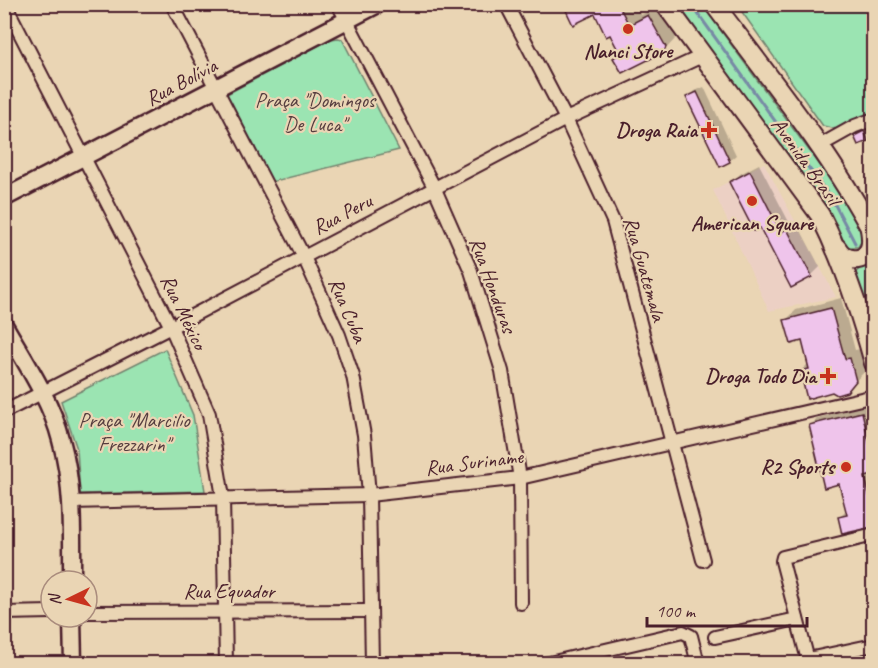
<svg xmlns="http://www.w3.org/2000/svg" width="878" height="668" viewBox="0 0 878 668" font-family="Caveat,sans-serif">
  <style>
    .built { fill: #ecd0c4 }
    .green { fill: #9be4b2; stroke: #72826e; stroke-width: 1.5 }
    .shadow { fill: #0003 }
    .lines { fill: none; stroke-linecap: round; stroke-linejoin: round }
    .stream { stroke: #778aa5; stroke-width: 3 }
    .building { fill: #efc4eb; stroke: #4a1f2b; stroke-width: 1.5 }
    .street-casing { stroke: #4a1f2b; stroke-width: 16 }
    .secondary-casing { stroke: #4a1f2b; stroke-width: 21 }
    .primary-casing { stroke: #4a1f2b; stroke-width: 22 }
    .street { stroke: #ead5b4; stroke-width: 12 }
    .secondary { stroke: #ead5b4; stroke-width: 16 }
    .primary { stroke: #ead5b4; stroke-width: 18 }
    .poi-dot { fill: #c8321e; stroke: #ead5b4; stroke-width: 2 }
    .labels { text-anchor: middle; stroke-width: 4.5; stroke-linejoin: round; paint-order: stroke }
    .poi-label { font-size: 21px; font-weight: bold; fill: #4a1f2b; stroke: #ead5b4; text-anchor: end }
    .street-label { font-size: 21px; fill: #4a1f2b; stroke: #ead5b4 }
    .park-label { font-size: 21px; fill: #563d3f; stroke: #ead5b4 }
  </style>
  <rect width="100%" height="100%" fill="#ead5b4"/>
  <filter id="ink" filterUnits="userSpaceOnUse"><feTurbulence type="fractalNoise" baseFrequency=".0167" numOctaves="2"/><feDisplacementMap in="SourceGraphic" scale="12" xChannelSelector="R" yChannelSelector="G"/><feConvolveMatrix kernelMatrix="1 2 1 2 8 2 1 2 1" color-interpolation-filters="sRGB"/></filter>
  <g filter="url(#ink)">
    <polygon class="built" points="764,163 836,297 769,311 713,190"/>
    <g class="green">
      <polygon points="676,5 702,5 839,191 864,237 858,247 846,247 837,225"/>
      <polygon points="756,5 873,5 873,114 837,129 823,126 742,12"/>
      <polygon points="338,38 342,39 399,150 267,183 225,98 227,94 331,39"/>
      <polygon points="869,264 873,264 873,321 855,273 863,266"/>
      <polygon points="165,349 193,415 205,491 80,494 77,449 61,401"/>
    </g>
    <g class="shadow">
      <polygon points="564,4 635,4 641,15 660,5 677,35 675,39 664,51 615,58 621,52 611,33 595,12"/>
      <polygon points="704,87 736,155 729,161 688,98 695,91"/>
      <polygon points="867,130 870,137 858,143 858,134"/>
      <polygon points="759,164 790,224 796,221 820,267 811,276 761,226 731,183 740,174"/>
      <polygon points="841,298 855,350 860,349 866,370 846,391 801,371 809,363 803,339 786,320 796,310"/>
      <polygon points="870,404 874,420 874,526 840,517 847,510 840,482 810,426 818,418"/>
      <polygon points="874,557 874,572 870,560"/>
    </g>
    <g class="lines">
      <g class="stream">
        <polyline points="691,4 834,203 855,243"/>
        <polyline points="868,270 874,282"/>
      </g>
    </g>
    <g class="building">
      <polygon points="563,4 618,4 629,25 648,15 666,47 664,52 622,73 613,58 620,54 610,35 606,37 595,14 573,25"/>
      <polygon points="697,92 730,162 720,167 686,97"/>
      <polygon points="864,131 868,141 858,145 854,136"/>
      <polygon points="750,171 781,232 787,229 812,277 791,288 760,228 754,231 729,182"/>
      <polygon points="831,308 845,359 850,358 856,381 847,392 837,395 832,392 807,399 800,371 809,369 802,341 791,344 784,320"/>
      <polygon points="862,412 873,459 873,475 865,477 873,512 873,527 842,534 838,517 847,515 839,484 824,488 809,425"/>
    </g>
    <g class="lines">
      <g class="street-casing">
        <g id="street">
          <polyline points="5,4 171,327 209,414 223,497 226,664"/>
          <polyline points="172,4 304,257 339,335 353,376 364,435 369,495 372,664"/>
          <polyline points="338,4 434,187 471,271 502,371 520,478 521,603"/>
          <polyline points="506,4 566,119 613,221 703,560"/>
          <polyline points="821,145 855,126 874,119"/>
          <polyline points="4,412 171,327 566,119 702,56"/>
          <polyline points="71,502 369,495 520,478 874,396"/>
          <polyline points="87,612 371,611"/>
          <polyline points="4,613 51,612"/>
          <polyline points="715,637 797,619"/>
          <polyline points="808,659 869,646"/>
          <polyline points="545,664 683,632 691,636 698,664"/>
          <polyline points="809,664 782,561 783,557 874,535"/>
        </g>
      </g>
      <g class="secondary-casing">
        <g id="secondary">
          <polyline points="4,198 378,4"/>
          <path d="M4,325C24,360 51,400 61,440C74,486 72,534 72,581"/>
          <polyline points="72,617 73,664"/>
        </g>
      </g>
      <g class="primary-casing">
        <g id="primary">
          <path d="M665,4L820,215C844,263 860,311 874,363"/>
          <path d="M714,4C771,80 830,152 874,235"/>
          <path d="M837,248C844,261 864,265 870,248C872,242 871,235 870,229"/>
        </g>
      </g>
      <use href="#street" class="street"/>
      <use href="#secondary" class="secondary"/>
      <use href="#primary" class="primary"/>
    </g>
  </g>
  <g class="poi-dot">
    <circle cx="628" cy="29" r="6"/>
    <path d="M706 121h6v6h6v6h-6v6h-6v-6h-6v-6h6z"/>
    <circle cx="752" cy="201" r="6"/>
    <path d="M825 367h6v6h6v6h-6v6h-6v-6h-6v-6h6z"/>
    <circle cx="846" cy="467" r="6"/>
  </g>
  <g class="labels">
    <g class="poi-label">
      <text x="628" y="58" text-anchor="middle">Nanci Store</text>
      <text x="697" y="137">Droga Raia</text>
      <text x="752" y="230" text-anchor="middle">American Square</text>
      <text x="816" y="383">Droga Todo Dia</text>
      <text x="834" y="474">R2 Sports</text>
    </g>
    <g class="street-label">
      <text transform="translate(181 82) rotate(-28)" y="7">Rua Bolívia</text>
      <text transform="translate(806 161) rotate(54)" y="7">Avenida Brasil</text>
      <text transform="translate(342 214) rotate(-28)" y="7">Rua Peru</text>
      <text transform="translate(645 269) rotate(74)" y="7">Rua Guatemala</text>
      <text transform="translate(493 285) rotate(70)" y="7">Rua Honduras</text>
      <text transform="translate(348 310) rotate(67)" y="7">Rua Cuba</text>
      <text transform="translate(184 312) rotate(64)" y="7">Rua México</text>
      <text transform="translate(474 462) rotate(-7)" y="7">Rua Suriname</text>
      <text x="229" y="598">Rua Equador</text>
    </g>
    <g class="park-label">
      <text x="315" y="107">Praça "Domingos<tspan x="315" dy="24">De Luca"</tspan></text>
      <text x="134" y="427">Praça "Marcilio<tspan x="134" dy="24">Frezzarin"</tspan></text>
    </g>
  </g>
  <rect width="878" height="668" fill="none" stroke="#ead5b4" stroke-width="24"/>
  <rect x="12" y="12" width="854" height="644" fill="none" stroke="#4a1f2b" stroke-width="2" filter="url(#ink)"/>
  <g transform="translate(69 599) rotate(265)"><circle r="28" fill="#ead5b4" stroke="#aa8c7d" stroke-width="1.5"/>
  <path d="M0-4.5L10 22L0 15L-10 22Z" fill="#c8321e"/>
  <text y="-9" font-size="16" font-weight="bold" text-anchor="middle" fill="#4a1f2b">N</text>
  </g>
  <path d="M647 617v9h160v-9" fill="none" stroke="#4a1f2b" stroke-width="3"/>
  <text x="656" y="617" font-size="18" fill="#4a1f2b" stroke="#ead5b4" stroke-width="4.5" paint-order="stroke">100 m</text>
</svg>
